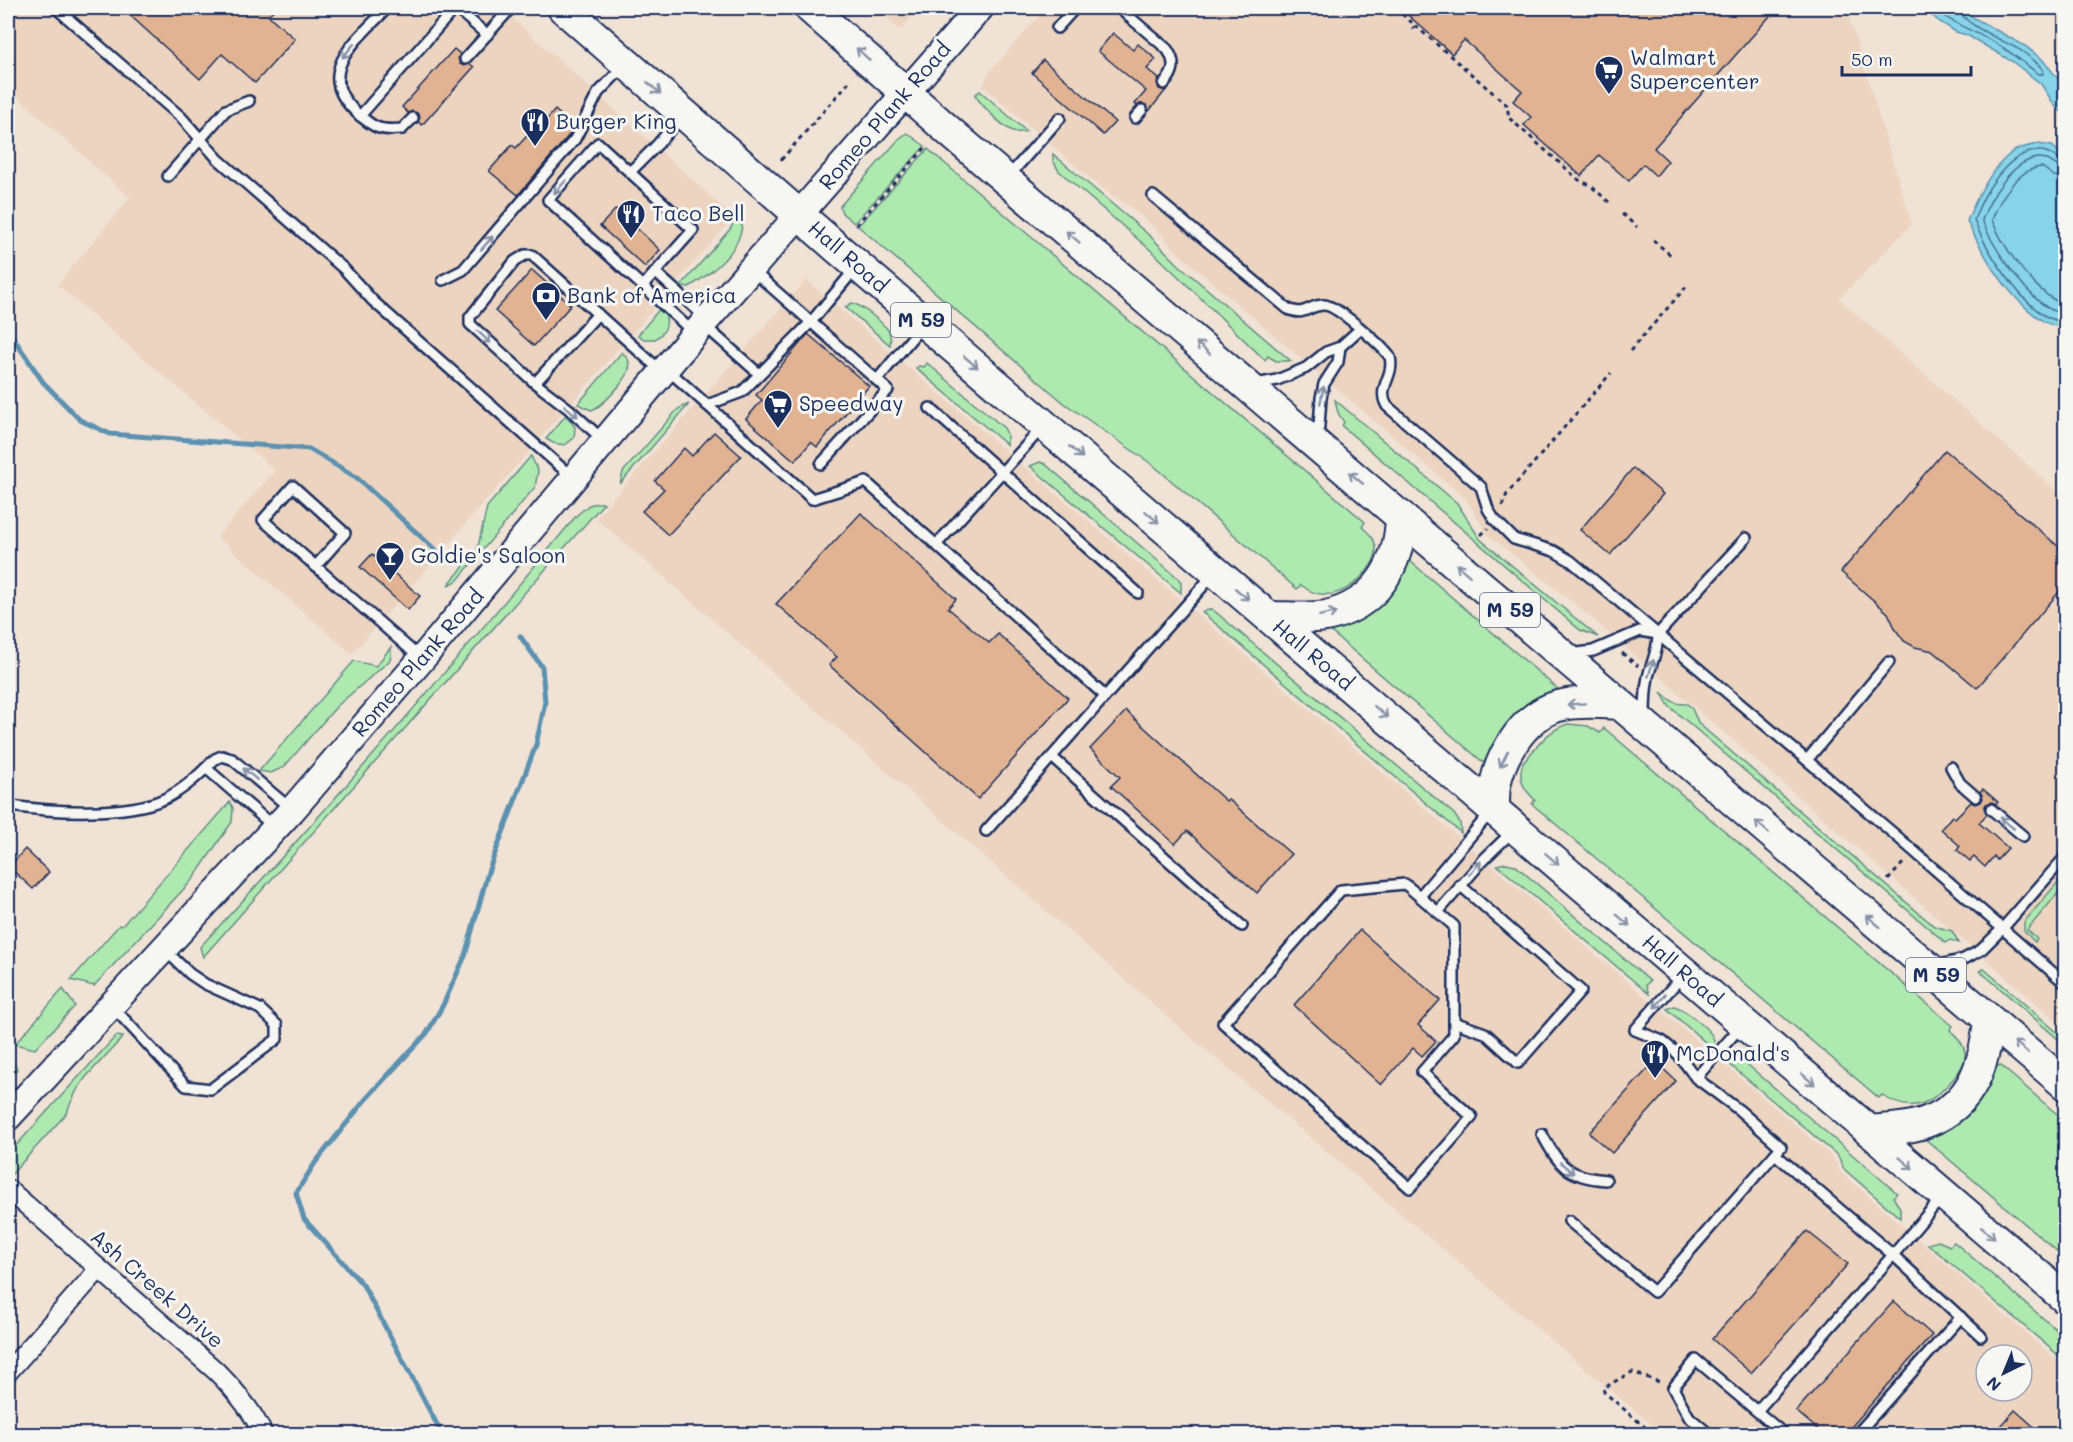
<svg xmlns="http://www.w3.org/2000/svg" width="2073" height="1442" viewBox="0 0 2073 1442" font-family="Mali,sans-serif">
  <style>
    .built { fill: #ecd4c1; fill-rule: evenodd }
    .green { fill: #aeeaaf; stroke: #648c86; stroke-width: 1.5 }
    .water { fill: #87d3e7; stroke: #5c91b0; stroke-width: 1.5 }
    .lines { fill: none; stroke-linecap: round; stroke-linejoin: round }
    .shore { stroke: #467195; stroke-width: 1.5 }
    .stream { stroke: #5c91b0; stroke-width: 5 }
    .building { fill: #e1b392; stroke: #1b2f5e; stroke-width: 1.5 }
    .service-casing { stroke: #1b2f5e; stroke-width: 14 }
    .minor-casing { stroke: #1b2f5e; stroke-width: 22 }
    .secondary-casing { stroke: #1b2f5e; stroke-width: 30 }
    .trunk-casing { stroke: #1b2f5e; stroke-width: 34 }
    .path { stroke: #1b2f5e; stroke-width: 3; stroke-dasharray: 4.5 4.5; stroke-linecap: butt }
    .service { stroke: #f6f6f2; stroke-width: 9 }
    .minor { stroke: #f6f6f2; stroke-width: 18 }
    .secondary { stroke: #f6f6f2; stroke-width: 26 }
    .trunk { stroke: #f6f6f2; stroke-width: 30 }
    .oneway { stroke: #8892a8 }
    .labels { text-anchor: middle; stroke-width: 6; stroke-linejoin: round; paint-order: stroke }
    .shield { fill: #f6f6f2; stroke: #5d6b8a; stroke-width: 1.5 }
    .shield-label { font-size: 20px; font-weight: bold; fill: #1b2f5e }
    .poi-label { font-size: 21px; fill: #1b2f5e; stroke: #f6f6f2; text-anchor: start }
    .street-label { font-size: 21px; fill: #1b2f5e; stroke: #f6f6f2 }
  </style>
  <rect width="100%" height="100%" fill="#f0e2d5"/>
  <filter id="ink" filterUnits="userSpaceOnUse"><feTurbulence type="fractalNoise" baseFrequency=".0167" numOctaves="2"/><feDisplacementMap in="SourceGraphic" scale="12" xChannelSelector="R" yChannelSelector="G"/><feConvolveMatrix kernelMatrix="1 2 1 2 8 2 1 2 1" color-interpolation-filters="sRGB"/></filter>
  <g filter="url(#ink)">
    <g class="built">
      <polygon points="8,8 501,8 729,213 726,226 352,654 217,537 275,470 57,285 130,198 8,88"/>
      <polygon points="877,8 919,8 902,28 897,29 889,18"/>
      <polygon points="1046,8 1846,8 1912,224 1839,299 2065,498 2065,1028 1587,614 1487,534 1466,499 1179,254 1156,229 1133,209 1099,186 983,86 987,75"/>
      <path d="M806,280L1821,1147L1834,1159L1840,1172L2065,1367V1434H1663L1186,1033L596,518ZM1986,1355H2022V1391H1986Z"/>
    </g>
    <g class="green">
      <path d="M980,91L1026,131C1022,132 1020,133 1016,132C1005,130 982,106 975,95Z"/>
      <polygon points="907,133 925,146 854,223 842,213 840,206 899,139"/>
      <path d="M928,149L1365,522L1362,527C1369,533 1376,540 1376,550C1376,559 1371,565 1366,572C1349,592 1325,604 1301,585L1297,589L1153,465L1064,403L858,226Z"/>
      <polygon points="1053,154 1150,236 1179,265 1291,361 1276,361 1268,356 1265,360 1155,254 1059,171 1053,161"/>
      <path d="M735,217L742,224C740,252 712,273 689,287H680L731,228Z"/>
      <path d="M852,303C861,305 882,322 888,330C891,335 891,340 890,345L845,307Z"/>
      <path d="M661,307C670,320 668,331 655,339H644L638,335Z"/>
      <path d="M622,352C627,357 631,362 629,369C627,380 601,408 591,410L578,404Z"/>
      <polygon points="927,363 1004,428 1007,434 1007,445 916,368 919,366 924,367"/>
      <polygon points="1335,400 1457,503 1480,539 1598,637 1580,630 1342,426 1344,422 1338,413"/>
      <polygon points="689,404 620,484 623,472 678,409"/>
      <polygon points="566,415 575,427 574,438 565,445 553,443 546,439"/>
      <polygon points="531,456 538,471 535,487 457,581 448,585 477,551 487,507"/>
      <polygon points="1040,462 1045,464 1178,578 1181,582 1181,593 1030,466"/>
      <path d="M597,503H604L203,957L200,947C330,807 455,663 577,515L589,505Z"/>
      <polygon points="1408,561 1410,561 1560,691 1486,763 1484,763 1329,630 1396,585"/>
      <polygon points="1212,609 1454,814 1460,823 1461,833 1202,612"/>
      <polygon points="391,647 391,657 389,661 337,706 284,767 271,773 259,771 354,661 376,666"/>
      <path d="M1661,692C1670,700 1675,705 1687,704L1691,707L1699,724L1934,926L1952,931L1959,943L1950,940L1946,943L1669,706Z"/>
      <path d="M1568,724L1588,726L1600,733L1604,728L1953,1026L1950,1030C1957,1037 1964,1043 1965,1053C1966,1063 1960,1070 1954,1078C1933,1103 1912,1116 1882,1095L1879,1098L1532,804L1535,800C1524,789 1517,779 1523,763C1536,748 1547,730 1568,724Z"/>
      <polygon points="230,802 233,808 232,822 193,879 94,986 71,980 119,925 122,926"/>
      <polygon points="1506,863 1515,865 1650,981 1646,985 1649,994 1497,865"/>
      <polygon points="2065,874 2065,885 2027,930 2037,939 2035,942 2024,931 2024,922"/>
      <polygon points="1984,969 2065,1039 2065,1045 1980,971"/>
      <polygon points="63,989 75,1006 35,1049 15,1044"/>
      <path d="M1674,1006C1683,1008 1711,1030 1713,1038C1715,1042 1714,1044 1712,1048L1667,1009Z"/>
      <polygon points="116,1036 123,1037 86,1077 77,1090 65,1115 10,1176 8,1160 12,1150"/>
      <polygon points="8,1052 17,1069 8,1080"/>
      <polygon points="1742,1060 1897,1193 1893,1197 1900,1208 1900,1218 1844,1169 1838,1156 1728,1063 1732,1061 1738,1064"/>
      <polygon points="2000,1065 2065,1121 2065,1258 1924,1138 1988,1084 1995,1068"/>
      <polygon points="1938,1241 1950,1246 1954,1242 2065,1337 2065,1361 1928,1244"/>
    </g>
    <g class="water">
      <polygon points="1922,8 1959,8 1965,10 1974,18 2025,46 2042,59 2065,87 2065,115 2055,106 2041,84 2013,62 1967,35 1956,32 1940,22"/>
      <path d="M2038,144L2052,146L2065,157V328C2058,326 2049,325 2043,321C2009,299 1984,257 1967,221C1977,196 1990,170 2011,153C2019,147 2029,146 2038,144Z"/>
    </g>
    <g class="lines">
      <g class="shore">
        <path d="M1932,8C1952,24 1975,31 1997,44C2012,53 2025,64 2039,74H2043V70C2038,63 2030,57 2023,52C2008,42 1961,25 1959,8"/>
        <path d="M2066,161C2056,160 2051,151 2041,151C2008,149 1983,194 1974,220C1985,249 2020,302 2047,317C2053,320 2060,321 2066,322"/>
        <path d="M2066,169C2055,168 2050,158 2040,158C2013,158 1990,198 1982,220C1992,246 2027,298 2052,310C2056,312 2061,313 2066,314"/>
        <path d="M2066,178L2054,176L2042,167C2018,168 1999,200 1992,220C2003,247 2037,297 2066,305"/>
      </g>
      <g class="stream">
        <polyline points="8,208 8,216"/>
        <polyline points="8,305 12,336 43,382 80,420 110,434 309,449 356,477 442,556"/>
        <polyline points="442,1434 363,1285 304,1219 296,1193 315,1163 365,1100 427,1033 443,1005 465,956 488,872 536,745 545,702 542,667 520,636"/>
      </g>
    </g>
    <g class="building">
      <polygon points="122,8 276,8 268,15 295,39 255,83 222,54 200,79"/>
      <polygon points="1400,8 1777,8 1654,148 1668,161 1656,176 1643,164 1629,181 1599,155 1581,176 1524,125 1531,117 1513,101 1522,91 1464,40 1452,54"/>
      <polygon points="1113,33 1133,50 1138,44 1156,59 1147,69 1159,79 1157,83 1159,89 1166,90 1149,111 1146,105 1140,104 1137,106 1135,104 1146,91 1098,51"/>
      <polygon points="454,49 460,54 458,58 460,64 464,66 470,64 474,67 422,125 418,122 420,117 417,113 412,111 408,113 402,107"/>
      <polygon points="1043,60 1115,122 1103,135 1032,73"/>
      <polygon points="555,110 567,121 570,134 518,195 489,171 512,145 516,148 538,124 541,126"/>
      <polygon points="616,209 660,250 645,267 600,226"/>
      <polygon points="532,270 571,305 534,346 495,311"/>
      <polygon points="808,334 869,386 817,447 811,442 795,461 746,419 762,400 756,395"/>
      <polygon points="714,432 741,456 668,535 642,511 664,489 655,481 684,448 692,456"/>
      <polygon points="1945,450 2066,553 2066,584 1977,688 1933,651 1915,647 1904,641 1896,630 1888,613 1841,572"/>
      <polygon points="1633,468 1663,494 1610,555 1580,530"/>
      <polygon points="861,513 956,599 948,608 989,643 998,634 1068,698 978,799 829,665 837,657 776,604"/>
      <polygon points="372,554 420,596 408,610 360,567"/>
      <polygon points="1126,711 1226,801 1228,799 1291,854 1257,893 1187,831 1175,844 1111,786 1120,777 1090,749"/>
      <polygon points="1983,789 1998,802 1996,804 1992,802 1986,804 1984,808 1987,814 1979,823 2008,848 1997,860 1994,856 1985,867 1974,857 1970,861 1957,850 1960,846 1941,829 1952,816 1955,818 1971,802 1975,804 1981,802 1983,798 1980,792"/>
      <polygon points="25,849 49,872 33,889 9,867"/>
      <polygon points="1360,930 1440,1000 1418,1025 1436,1041 1422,1056 1413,1048 1381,1085 1294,1005"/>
      <polygon points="1655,1061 1676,1081 1612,1153 1589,1133"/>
      <polygon points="1807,1231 1848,1264 1751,1373 1712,1339"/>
      <polygon points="1894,1301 1932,1335 1845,1434 1823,1434 1796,1411"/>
      <polygon points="2015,1410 2042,1434 1994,1434"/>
    </g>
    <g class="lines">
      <g class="service-casing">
        <g id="service">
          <polyline points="56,8 181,117 218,159 344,269 373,301 572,477"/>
          <path d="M387,8C358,40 311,72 357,113C374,128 379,131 402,129L413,118"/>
          <polyline points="456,8 487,35"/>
          <path d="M1119,8L1167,49C1176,62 1175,72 1164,84"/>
          <polyline points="1057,28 1075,8"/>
          <polyline points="465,59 511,8"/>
          <polyline points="360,116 455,8"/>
          <polyline points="1135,118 1142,110"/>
          <polyline points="630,172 657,145 681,117"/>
          <polyline points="168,176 226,110 249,101"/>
          <polyline points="1008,177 1060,118"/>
          <path d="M1153,196L1288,309C1306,317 1308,305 1324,305C1337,305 1382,346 1390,357C1395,377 1376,387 1387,406L1481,487L1488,509L1494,519L1514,539L1554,551L1571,561L1893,833L2066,984"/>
          <polyline points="753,271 888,390 821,464"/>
          <polyline points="655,272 707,319"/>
          <polyline points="443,280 463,270 575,139 598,93 623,67"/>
          <polyline points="643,286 693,230 598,143 548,200 693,332"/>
          <polyline points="704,325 758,373"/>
          <polyline points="668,370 812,499 866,482 1105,696"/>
          <polyline points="877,380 921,327"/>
          <polyline points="535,383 598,314"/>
          <polyline points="1256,384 1277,380 1306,368 1326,352 1340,347 1360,329"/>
          <polyline points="707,405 742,392 811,322 855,269"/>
          <polyline points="930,408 1138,593"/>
          <polyline points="1318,439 1321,398 1324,384 1338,362 1340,347"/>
          <polyline points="603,440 569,409 535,383 470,324 470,317 515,261 525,255 532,255 661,371"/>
          <polyline points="936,545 1041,429"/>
          <polyline points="315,567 345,533 293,486 263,520 420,658"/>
          <polyline points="1658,634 1746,538"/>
          <path d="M1570,654L1593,651L1640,631L1658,634C1658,651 1652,661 1648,677C1645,691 1645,703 1645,717"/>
          <polyline points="1052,757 1242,926"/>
          <polyline points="1807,760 1889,662"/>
          <polyline points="1951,767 1960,783 1976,797"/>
          <polyline points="206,768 274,827"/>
          <polyline points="1991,809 2023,836"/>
          <path d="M8,810L11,806C51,812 127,816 164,799C184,790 200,774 215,759L222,756L232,759L291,809"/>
          <polyline points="986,831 1212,576"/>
          <polygon points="1405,884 1454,926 1454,1035 1422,1072 1472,1117 1410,1188 1223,1023 1341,890"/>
          <polyline points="1420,896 1490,813"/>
          <polyline points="1438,912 1485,858 1514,830"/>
          <polyline points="1936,966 1964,959 1981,950 2002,929 2066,856"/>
          <polyline points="112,1006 186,1086 211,1089 277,1039 277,1025 260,1009 205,984 190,974 165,950"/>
          <polyline points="1454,1022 1485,1033 1518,1063 1581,991 1460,885"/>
          <polyline points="1696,1078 1742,1025"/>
          <path d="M1542,1134C1559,1166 1568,1177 1606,1180"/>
          <polyline points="1942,1197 1893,1255 1981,1336"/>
          <polyline points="1569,1221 1654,1292 1781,1147 1739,1110 1696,1078 1678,1054 1662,1041 1635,1030 1682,976"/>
          <polyline points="1757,1411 1893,1255 1775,1154"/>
          <polyline points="1709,1434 1689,1417 1673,1388 1696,1360 1784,1434"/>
          <polyline points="1857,1434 1961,1317"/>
        </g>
      </g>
      <g class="minor-casing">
        <g id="minor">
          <path d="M8,1189L216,1371C235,1390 252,1410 263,1434"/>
          <polyline points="8,1372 99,1269"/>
        </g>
      </g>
      <g class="secondary-casing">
        <polyline id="secondary" points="8,1117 292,810 421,660 703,324 980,8"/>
      </g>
      <g class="trunk-casing">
        <g id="trunk">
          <polyline points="563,8 837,248 2066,1299"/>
          <polyline points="810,8 950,132 2066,1085"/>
          <path d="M1269,617C1288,617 1308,619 1326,616C1376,605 1400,565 1401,516"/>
          <path d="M1494,809C1494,801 1494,793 1495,786C1501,752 1528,711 1563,705C1582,701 1601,703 1619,704"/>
          <path d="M1869,1131C1889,1129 1910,1129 1929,1121C1973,1104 1985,1062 1989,1020"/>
        </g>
      </g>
      <g class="path">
        <polyline points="1395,8 1507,105 1509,118 1579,180 1590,185 1609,202"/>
        <polyline points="1412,29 1419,24"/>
        <polyline points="781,160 850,81"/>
        <polyline points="1622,214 1637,227"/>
        <polyline points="856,225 926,147"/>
        <polyline points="1653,240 1673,257"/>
        <polyline points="1630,351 1686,287"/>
        <polyline points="1502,506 1507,494 1611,373"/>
        <polyline points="1481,535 1488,528"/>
        <polyline points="1622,653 1638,666"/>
        <polyline points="1888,880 1905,861"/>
        <polyline points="1653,1434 1604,1392 1603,1388 1632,1372 1662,1383"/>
      </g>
      <use href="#service" class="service"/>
      <use href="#minor" class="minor"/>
      <use href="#secondary" class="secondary"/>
      <use href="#trunk" class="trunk"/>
    </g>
    <defs><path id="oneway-shaft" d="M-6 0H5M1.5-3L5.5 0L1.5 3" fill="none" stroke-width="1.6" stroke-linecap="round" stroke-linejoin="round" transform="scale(1.5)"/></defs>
    <g class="oneway">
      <use href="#oneway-shaft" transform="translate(348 51) rotate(130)"/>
      <use href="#oneway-shaft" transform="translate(863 54) rotate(-138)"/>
      <use href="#oneway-shaft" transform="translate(654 88) rotate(41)"/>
      <use href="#oneway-shaft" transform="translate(560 187) rotate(132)"/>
      <use href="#oneway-shaft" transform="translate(1073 237) rotate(-139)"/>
      <use href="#oneway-shaft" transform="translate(487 243) rotate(-49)"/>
      <use href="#oneway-shaft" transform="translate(484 337) rotate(42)"/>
      <use href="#oneway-shaft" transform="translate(1203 348) rotate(-139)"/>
      <use href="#oneway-shaft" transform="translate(971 362) rotate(40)"/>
      <use href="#oneway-shaft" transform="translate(1322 395) rotate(-78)"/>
      <use href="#oneway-shaft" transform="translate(571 411) rotate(40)"/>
      <use href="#oneway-shaft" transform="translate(1076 452) rotate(40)"/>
      <use href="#oneway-shaft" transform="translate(1356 478) rotate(-140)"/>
      <use href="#oneway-shaft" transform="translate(1152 517) rotate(41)"/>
      <use href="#oneway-shaft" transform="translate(1463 570) rotate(-139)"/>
      <use href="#oneway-shaft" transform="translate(1242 594) rotate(40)"/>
      <use href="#oneway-shaft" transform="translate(1328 614) rotate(-12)"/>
      <use href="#oneway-shaft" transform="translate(1651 668) rotate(-73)"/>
      <use href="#oneway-shaft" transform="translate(1576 704) rotate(176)"/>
      <use href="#oneway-shaft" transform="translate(1381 712) rotate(41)"/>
      <use href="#oneway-shaft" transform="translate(1504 759) rotate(116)"/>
      <use href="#oneway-shaft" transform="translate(250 774) rotate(-140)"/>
      <use href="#oneway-shaft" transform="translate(2007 823) rotate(-140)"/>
      <use href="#oneway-shaft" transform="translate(1762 827) rotate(-139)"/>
      <use href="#oneway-shaft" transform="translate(1552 859) rotate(41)"/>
      <use href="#oneway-shaft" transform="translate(1475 868) rotate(-48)"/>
      <use href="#oneway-shaft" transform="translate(1623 920) rotate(41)"/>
      <use href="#oneway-shaft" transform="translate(1873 921) rotate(-140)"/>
      <use href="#oneway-shaft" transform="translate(1660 1001) rotate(129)"/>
      <use href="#oneway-shaft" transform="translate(2021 1047) rotate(-139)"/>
      <use href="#oneway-shaft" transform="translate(1808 1079) rotate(40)"/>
      <use href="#oneway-shaft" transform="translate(1906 1163) rotate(41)"/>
      <use href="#oneway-shaft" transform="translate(1567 1168) rotate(40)"/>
      <use href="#oneway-shaft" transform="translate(1988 1233) rotate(40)"/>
    </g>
  </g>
  <defs>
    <g id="supermarket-pin" transform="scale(1.5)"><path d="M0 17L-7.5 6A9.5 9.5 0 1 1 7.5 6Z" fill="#1b2f5e" stroke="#f6f6f2"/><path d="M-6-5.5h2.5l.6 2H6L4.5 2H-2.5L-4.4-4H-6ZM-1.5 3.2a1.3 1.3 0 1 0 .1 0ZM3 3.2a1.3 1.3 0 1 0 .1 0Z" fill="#fff"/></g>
    <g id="restaurant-pin" transform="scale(1.5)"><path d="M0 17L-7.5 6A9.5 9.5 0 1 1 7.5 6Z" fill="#1b2f5e" stroke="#f6f6f2"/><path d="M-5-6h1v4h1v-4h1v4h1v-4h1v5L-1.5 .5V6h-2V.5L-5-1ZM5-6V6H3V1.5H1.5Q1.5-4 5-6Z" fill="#fff"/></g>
    <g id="bank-pin" transform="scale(1.5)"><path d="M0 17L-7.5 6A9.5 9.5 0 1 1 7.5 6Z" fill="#1b2f5e" stroke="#f6f6f2"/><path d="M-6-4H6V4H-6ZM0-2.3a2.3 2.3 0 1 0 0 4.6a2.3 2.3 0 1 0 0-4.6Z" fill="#fff"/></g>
    <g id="bar-pin" transform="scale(1.5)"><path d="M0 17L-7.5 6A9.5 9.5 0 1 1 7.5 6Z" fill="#1b2f5e" stroke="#f6f6f2"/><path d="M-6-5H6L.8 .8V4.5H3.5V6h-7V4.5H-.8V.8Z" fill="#fff"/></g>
  </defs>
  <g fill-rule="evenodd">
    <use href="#supermarket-pin" x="1609" y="70"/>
    <use href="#restaurant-pin" x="535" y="122"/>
    <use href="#restaurant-pin" x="631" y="214"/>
    <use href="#bank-pin" x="546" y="296"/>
    <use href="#supermarket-pin" x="778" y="404"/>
    <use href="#bar-pin" x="390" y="556"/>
    <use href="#restaurant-pin" x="1655" y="1054"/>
  </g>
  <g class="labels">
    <g class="shield">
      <rect x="891" y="303" width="60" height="34" rx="4.5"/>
      <rect x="1480" y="593" width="60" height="34" rx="4.5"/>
      <rect x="1906" y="958" width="60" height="34" rx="4.5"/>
    </g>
    <g class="shield-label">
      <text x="921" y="327">M 59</text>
      <text x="1510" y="617">M 59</text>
      <text x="1936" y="982">M 59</text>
    </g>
    <g class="poi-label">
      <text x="1630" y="65">Walmart<tspan x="1630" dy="24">Supercenter</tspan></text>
      <text x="556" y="129">Burger King</text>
      <text x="652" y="221">Taco Bell</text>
      <text x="567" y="303">Bank of America</text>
      <text x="799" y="411">Speedway</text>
      <text x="411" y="563">Goldie's Saloon</text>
      <text x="1676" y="1061">McDonald's</text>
    </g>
    <g class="street-label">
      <text transform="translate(885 116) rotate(-49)" y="7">Romeo Plank Road</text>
      <text transform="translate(848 257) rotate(41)" y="7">Hall Road</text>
      <text transform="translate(1313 655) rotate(40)" y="7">Hall Road</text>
      <text transform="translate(418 663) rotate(-49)" y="7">Romeo Plank Road</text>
      <text transform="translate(1682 971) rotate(41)" y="7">Hall Road</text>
      <text transform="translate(157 1289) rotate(41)" y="7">Ash Creek Drive</text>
    </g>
  </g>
  <rect width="2073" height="1442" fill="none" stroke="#f6f6f2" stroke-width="30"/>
  <rect x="15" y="15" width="2043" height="1412" fill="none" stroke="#1b2f5e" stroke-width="2" filter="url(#ink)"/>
  <g transform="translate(2004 1373) rotate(223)"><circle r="28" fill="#f6f6f2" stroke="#9ea6b7" stroke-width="1.5"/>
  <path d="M0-4.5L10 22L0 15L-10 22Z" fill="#1b2f5e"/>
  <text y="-9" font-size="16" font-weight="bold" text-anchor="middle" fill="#1b2f5e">N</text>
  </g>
  <path d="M1842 66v9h129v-9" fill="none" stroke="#1b2f5e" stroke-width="3"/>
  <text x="1851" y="66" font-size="18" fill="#1b2f5e" stroke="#f6f6f2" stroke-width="4.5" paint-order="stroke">50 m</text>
</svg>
